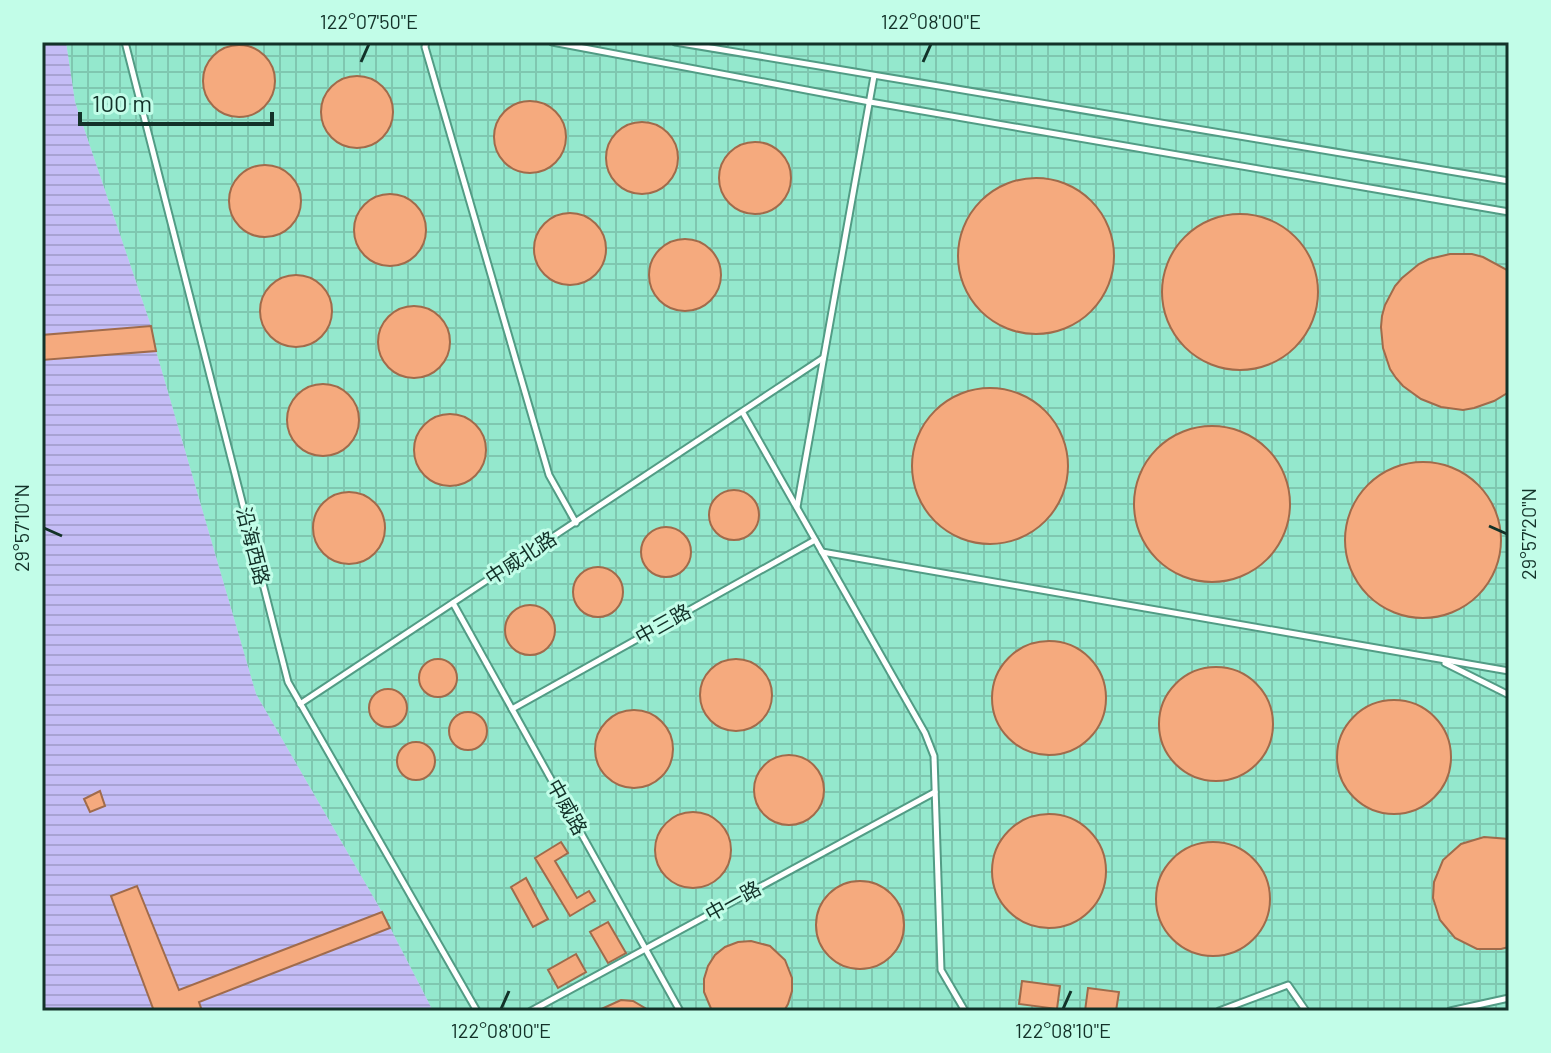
<svg xmlns="http://www.w3.org/2000/svg" width="1551" height="1053" viewBox="0 0 1551 1053" font-family="Barlow,'Noto Sans SC',sans-serif">
  <style>
    .industrial { fill: url(#industrial-grid) }
    .water { fill: url(#water-rules) }
    .building { fill: #f5aa7e; stroke: #a06b4b; stroke-width: 2 }
    .lines { fill: none; stroke-linecap: round; stroke-linejoin: round }
    .lane-casing { stroke: #529c85; stroke-width: 9 }
    .lane { stroke: #fff; stroke-width: 5 }
    .ticks { fill: none; stroke: #133229; stroke-width: 3 }
    .labels { text-anchor: middle; stroke-width: 6; stroke-linejoin: round; paint-order: stroke }
    .street-label { font-size: 20px; fill: #133229; stroke: #c2fde8 }
    .neatline { fill: none; stroke: #133229; stroke-width: 3 }
    .ticks-label { font-size: 20px; text-anchor: middle; fill: #133229 }
  </style>
  <defs>
    <pattern id="industrial-grid" width="8" height="8" patternUnits="userSpaceOnUse" patternTransform="scale(2)"><rect width="8" height="8" fill="#94e8cd"/><path d="M0 4h8M4 0v8" fill="none" stroke="#7fc7b0"/></pattern>
    <pattern id="water-rules" width="6" height="5" patternUnits="userSpaceOnUse" patternTransform="scale(2)"><rect width="6" height="5" fill="#c5bdf6"/><path d="M0 2.5h6" fill="none" stroke="#a8a3d3"/></pattern>
  </defs>
  <rect width="100%" height="100%" fill="#a8f3da"/>
  <polygon class="industrial" points="66,42 1509,42 1509,1011 433,1011 382,912 256,694 156,351 151,326 75,102"/>
  <polygon class="water" points="42,42 66,42 75,102 151,326 156,351 256,694 382,912 433,1011 42,1011"/>
  <g class="building">
    <circle cx="239" cy="81" r="36"/>
    <circle cx="357" cy="112" r="36"/>
    <circle cx="530" cy="137" r="36"/>
    <circle cx="642" cy="158" r="36"/>
    <circle cx="755" cy="178" r="36"/>
    <circle cx="265" cy="201" r="36"/>
    <circle cx="1036" cy="256" r="78"/>
    <circle cx="390" cy="230" r="36"/>
    <circle cx="570" cy="249" r="36"/>
    <circle cx="1240" cy="292" r="78"/>
    <circle cx="685" cy="275" r="36"/>
    <polygon points="1450,254 1472,254 1483,257 1509,271 1509,392 1494,401 1474,408 1463,410 1441,407 1421,399 1403,386 1396,378 1390,369 1383,348 1381,327 1382,316 1385,305 1395,286 1402,278 1419,264 1429,259"/>
    <circle cx="296" cy="311" r="36"/>
    <circle cx="414" cy="342" r="36"/>
    <polygon points="151,326 156,351 42,360 42,335"/>
    <circle cx="323" cy="420" r="36"/>
    <circle cx="990" cy="466" r="78"/>
    <circle cx="450" cy="450" r="36"/>
    <circle cx="1212" cy="504" r="78"/>
    <circle cx="1423" cy="540" r="78"/>
    <circle cx="734" cy="515" r="25"/>
    <circle cx="349" cy="528" r="36"/>
    <circle cx="666" cy="552" r="25"/>
    <circle cx="598" cy="592" r="25"/>
    <circle cx="530" cy="630" r="25"/>
    <circle cx="1049" cy="698" r="57"/>
    <circle cx="438" cy="678" r="19"/>
    <circle cx="736" cy="695" r="36"/>
    <circle cx="1216" cy="724" r="57"/>
    <circle cx="388" cy="708" r="19"/>
    <circle cx="1394" cy="757" r="57"/>
    <circle cx="634" cy="749" r="39"/>
    <circle cx="468" cy="731" r="19"/>
    <circle cx="416" cy="761" r="19"/>
    <circle cx="789" cy="790" r="35"/>
    <polygon points="100,791 105,806 90,812 84,799"/>
    <circle cx="693" cy="850" r="38"/>
    <circle cx="1049" cy="871" r="57"/>
    <polygon points="1484,837 1509,839 1509,947 1501,949 1477,949 1455,938 1440,920 1433,898 1434,882 1443,860 1461,844"/>
    <polygon points="561,842 568,853 555,861 577,898 589,891 595,901 570,916 535,858"/>
    <circle cx="1213" cy="899" r="57"/>
    <polygon points="526,878 548,919 533,927 511,887"/>
    <circle cx="860" cy="925" r="44"/>
    <polygon points="137,886 179,990 382,912 390,928 199,1002 202,1011 154,1011 111,896"/>
    <polygon points="608,922 626,953 608,963 590,932"/>
    <polygon points="751,941 770,946 785,960 792,978 792,991 788,1004 784,1011 712,1011 704,992 704,979 708,966 715,955 725,947 738,942"/>
    <polygon points="576,954 586,972 558,988 548,970"/>
    <polygon points="1022,981 1060,986 1057,1009 1019,1004"/>
    <polygon points="1088,988 1119,992 1116,1011 1085,1011"/>
    <polygon points="621,1000 633,1001 650,1011 597,1011"/>
  </g>
  <g class="lines">
    <g class="lane-casing">
      <g id="lane">
        <polyline points="125,42 288,682 477,1011"/>
        <polyline points="426,42 425,47 549,475 576,523"/>
        <polyline points="552,42 870,102 1509,212"/>
        <polyline points="675,42 1509,181"/>
        <polyline points="743,413 925,733 934,756 941,970 965,1011"/>
        <polyline points="797,507 874,76"/>
        <polyline points="822,552 1509,671"/>
        <polyline points="453,603 680,1011"/>
        <polyline points="1445,663 1509,695"/>
        <polyline points="300,704 823,358"/>
        <polyline points="512,709 815,540"/>
        <polyline points="531,1011 935,792"/>
        <polyline points="1219,1011 1288,985 1306,1011"/>
        <polyline points="1450,1011 1509,998"/>
      </g>
    </g>
    <use href="#lane" class="lane"/>
  </g>
  <path class="ticks" d="M361,62L369,44M923,62L931,44M1489,526L1507,534M44,528L62,536M501,1009L509,991M1063,1009L1071,991"/>
  <g class="labels">
    <g class="street-label">
      <text transform="translate(253 546) rotate(76)" y="7">沿海西路</text>
      <text transform="translate(521 558) rotate(-33)" y="7">中威北路</text>
      <text transform="translate(663 624) rotate(-29)" y="7">中三路</text>
      <text transform="translate(567 807) rotate(61)" y="7">中威路</text>
      <text transform="translate(733 901) rotate(-29)" y="7">中一路</text>
    </g>
  </g>
  <rect width="1551" height="1053" fill="none" stroke="#c2fde8" stroke-width="88"/>
  <path d="M80 112v12h192v-12" fill="none" stroke="#133229" stroke-width="4"/>
  <text x="92" y="112" font-size="24" fill="#133229" stroke="#c2fde8" stroke-width="6" paint-order="stroke">100 m</text>
  <rect x="44" y="44" width="1463" height="965" class="neatline"/>
  <g class="ticks-label">
    <text x="369" y="29">122°07'50"E</text>
    <text x="931" y="29">122°08'00"E</text>
    <text transform="translate(22 528) rotate(-90)" y="7">29°57'10"N</text>
    <text transform="translate(1529 534) rotate(-90)" y="7">29°57'20"N</text>
    <text x="501" y="1038">122°08'00"E</text>
    <text x="1063" y="1038">122°08'10"E</text>
  </g>
</svg>
